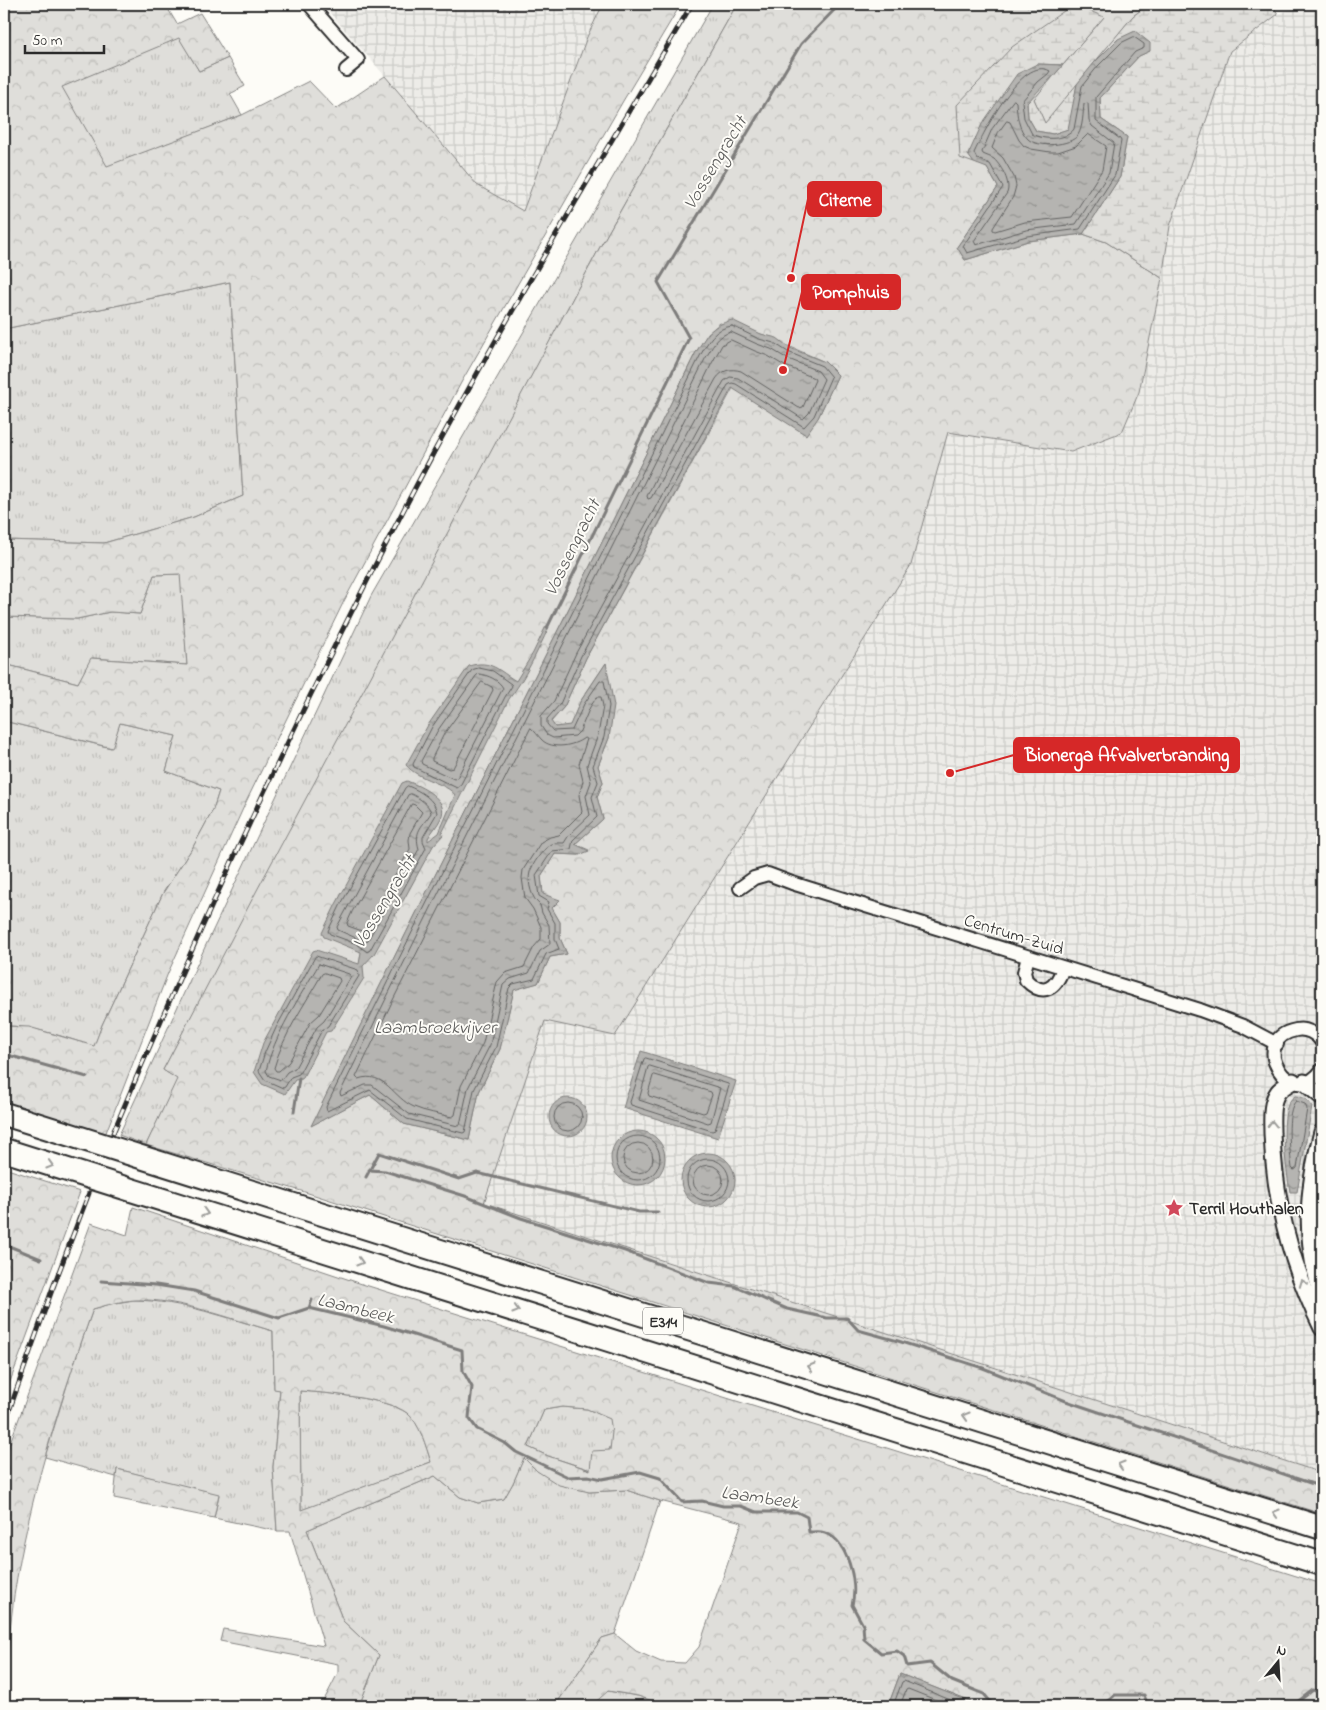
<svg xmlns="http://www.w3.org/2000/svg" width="1326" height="1710" viewBox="0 0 1326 1710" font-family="'Indie Flower',sans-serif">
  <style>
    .industrial { fill: url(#industrial-grid) }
    .grass { fill: url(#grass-tufts); stroke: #858482 }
    .forest { fill: url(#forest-crowns); stroke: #858482; fill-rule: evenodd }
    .wetland { fill: url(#wetland-marsh); stroke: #858482 }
    .water { fill: url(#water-ripples); stroke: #7e7d7b }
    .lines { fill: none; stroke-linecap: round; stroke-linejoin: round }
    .shore { stroke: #626261; stroke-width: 1 }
    .stream { stroke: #7e7d7b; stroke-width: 3 }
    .minor-casing { stroke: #2b2b2b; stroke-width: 16 }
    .tertiary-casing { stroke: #2b2b2b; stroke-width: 19 }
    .motorway-casing { stroke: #2b2b2b; stroke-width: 26 }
    .minor { stroke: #fdfcf7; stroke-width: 12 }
    .tertiary { stroke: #fdfcf7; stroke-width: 15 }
    .motorway { stroke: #fdfcf7; stroke-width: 22 }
    .rail-casing { stroke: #2b2b2b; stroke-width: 5 }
    .rail { stroke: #fdfcf7; stroke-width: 3; stroke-dasharray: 9; stroke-linecap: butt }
    .oneway { stroke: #9e9e9b }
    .labels { text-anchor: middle; stroke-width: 4; stroke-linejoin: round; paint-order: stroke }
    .shield { fill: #fdfcf7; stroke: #6a6a68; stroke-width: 1 }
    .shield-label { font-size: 16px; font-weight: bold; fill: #2b2b2b }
    .street-label { font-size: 18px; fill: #2b2b2b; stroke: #fdfcf7 }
    .poi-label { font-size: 18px; font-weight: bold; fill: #2b2b2b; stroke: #fdfcf7; text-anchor: start }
    .water-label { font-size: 19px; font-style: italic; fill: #5b5b5a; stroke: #fdfcf7 }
    .leader { fill: none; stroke: #d62828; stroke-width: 2 }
    .callout-dot { fill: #d62828; stroke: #fdfcf7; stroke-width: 2 }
    .callout { fill: #d62828; stroke: #d62828; stroke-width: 2 }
    .callout-label { font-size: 19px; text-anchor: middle; font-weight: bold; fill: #fff }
  </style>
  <defs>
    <pattern id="industrial-grid" width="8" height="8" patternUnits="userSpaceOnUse" patternTransform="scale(1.25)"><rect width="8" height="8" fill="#edece8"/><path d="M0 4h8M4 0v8" fill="none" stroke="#cbcbc7"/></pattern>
    <pattern id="grass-tufts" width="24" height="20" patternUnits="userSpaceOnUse" patternTransform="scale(1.25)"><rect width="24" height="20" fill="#dfdeda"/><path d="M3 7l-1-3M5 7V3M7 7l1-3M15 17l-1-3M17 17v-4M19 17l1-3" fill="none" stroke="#c0bfbb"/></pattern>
    <pattern id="forest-crowns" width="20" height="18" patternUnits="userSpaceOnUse" patternTransform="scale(1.25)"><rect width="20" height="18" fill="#dfdeda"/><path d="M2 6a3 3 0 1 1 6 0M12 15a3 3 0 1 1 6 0" fill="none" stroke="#c0bfbb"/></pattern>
    <pattern id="wetland-marsh" width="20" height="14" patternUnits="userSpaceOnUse" patternTransform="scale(1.25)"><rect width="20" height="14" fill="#dfdeda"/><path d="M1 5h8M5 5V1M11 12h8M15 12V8" fill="none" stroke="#c0bfbb"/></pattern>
    <pattern id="water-ripples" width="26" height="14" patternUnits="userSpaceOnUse" patternTransform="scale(1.25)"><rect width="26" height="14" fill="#b5b4b1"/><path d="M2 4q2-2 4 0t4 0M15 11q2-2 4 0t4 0" fill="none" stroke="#939390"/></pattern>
  </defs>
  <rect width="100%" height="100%" fill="#fdfcf7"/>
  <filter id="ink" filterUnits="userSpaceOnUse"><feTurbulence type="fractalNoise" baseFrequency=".02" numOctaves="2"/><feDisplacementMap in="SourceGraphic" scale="10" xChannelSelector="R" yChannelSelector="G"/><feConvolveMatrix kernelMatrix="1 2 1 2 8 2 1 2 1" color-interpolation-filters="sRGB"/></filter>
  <g filter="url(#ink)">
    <g class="industrial">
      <polygon points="322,4 603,4 587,37 523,211 477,185 385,76"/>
      <polygon points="1304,4 1322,4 1322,1473 484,1203 545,1021 615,1035 911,565 948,432 1071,452 1139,392 1162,278 1170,226 1230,51 1278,14"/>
    </g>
    <g class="grass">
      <polygon points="713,4 737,4 600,247 163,1070 178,1079 146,1145 119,1135 205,947 371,596"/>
      <polygon points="179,37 199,71 228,58 245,86 230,94 242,115 107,167 61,87"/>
      <polygon points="230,282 243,496 194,517 104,543 4,540 4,329"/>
      <polygon points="181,574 187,665 92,658 78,683 4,664 4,617 77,619 110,612 140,614 154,575"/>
      <path d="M4,721L111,748L120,723L176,736L166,771L219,791L213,810L193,847L163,893L102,1025L94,1047C69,1038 30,1025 4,1026Z"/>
      <path d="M134,1300C182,1301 227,1318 273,1331L274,1388L280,1389L273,1467L277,1531L214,1518L219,1495L117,1469L116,1477L45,1457L72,1369L93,1309L110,1304Z"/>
      <path d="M300,1391C326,1393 386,1398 407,1413C420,1422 426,1447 431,1462L301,1511Z"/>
      <path d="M562,1407L587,1409L611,1419C615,1448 610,1451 591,1470L548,1456L528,1447L544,1410Z"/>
      <polygon points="524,1457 537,1471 589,1492 626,1490 660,1501 615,1634 602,1638 555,1706 359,1706 379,1655 343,1621 307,1530 435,1476 460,1497 478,1503 504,1499 513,1483"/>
      <polygon points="607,1691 638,1696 667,1706 694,1706 709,1703 727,1706 591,1706"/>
    </g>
    <g class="forest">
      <polygon points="4,4 165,4 177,24 200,13 228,58 199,71 179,38 62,87 107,166 242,115 309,81 336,109 385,76 477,185 523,211 587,37 603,4 681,4 623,101 462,381 344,601 246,802 168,973 105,1135 4,1102 4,1026 29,1027 94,1046 102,1025 163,893 193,847 213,810 219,791 166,771 176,736 120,723 112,748 4,721 4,664 78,683 91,658 187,665 180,574 154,575 140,614 110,612 77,619 4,617 4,540 104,543 194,517 243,496 230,282 4,329"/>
      <path d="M737,4H1149L1133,16L1045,124L1034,99L1103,18L1074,4L987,168L998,187L957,247L965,260L1028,241L1083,234L1106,242L1162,278L1139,392L1122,432L1071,452L948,432L911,565L615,1036L545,1021L484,1203L1322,1473V1514L308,1193L146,1145L177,1079L163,1070L256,892L600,247ZM720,323L761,334L825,362L838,375L818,418L733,388L586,658L564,707L551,722L555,727L570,726L580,702L606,663L609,738L598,766L603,782L597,797L603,819L575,844L589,850L579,855L555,854L541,876L543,894L560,922V938L567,954L550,957L538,983L514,989L500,1049L479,1092L469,1140L404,1124L370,1095L312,1125C437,867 569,612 695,354L708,333Z"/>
      <polygon points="4,1168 80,1192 4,1398"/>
      <path d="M133,1207L362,1284L1322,1584V1706H1135C1129,1703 1120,1702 1115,1706H970L971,1702L900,1674L888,1706H727L709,1703L694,1706H667L638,1696L608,1691L591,1706H555L602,1638L615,1634L636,1651L661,1662L685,1663L699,1647L742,1522L660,1501L626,1490L589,1492L559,1485L537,1471L524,1458L513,1483L504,1499L478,1503L460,1497L435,1476L307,1530L343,1621L379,1655L359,1706H321L338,1673V1664L220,1641L223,1629L324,1646L290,1531H277L273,1467L280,1390L274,1389L273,1331C231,1319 178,1298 135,1300C120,1301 107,1305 93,1309C60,1402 29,1498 14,1596C9,1632 7,1669 4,1706V1459L91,1223L127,1235ZM300,1391C326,1393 387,1398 407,1413C420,1423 426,1447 431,1462L301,1510ZM562,1407L587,1409L610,1419L612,1432L610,1450L592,1451L590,1470L548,1456L528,1447L544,1410Z"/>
      <polygon points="117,1469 219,1494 214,1518 114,1498"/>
    </g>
    <g class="wetland">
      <polygon points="1074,4 1104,17 1063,65 1037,64 968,154 974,163 960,158 957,105 1012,47"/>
      <polygon points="1149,4 1272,4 1278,14 1230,51 1170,226 1162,278 1106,242 1083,234 1120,177 1127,137 1101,119 1100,98 1139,56 1150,51 1106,52 1094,63 1133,16"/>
      <polygon points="1052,78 1034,99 1045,123 1077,84 1069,129 1053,134 1036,131 1028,117 1027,103 1041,86"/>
    </g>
    <g class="water">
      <path d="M1135,31L1150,43V51L1139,56L1100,98L1101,119L1127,137L1120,177L1083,234L1028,241L965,260L957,247L998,187L987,168L974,163L968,155L982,124L1017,74L1037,64L1063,65C1052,79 1039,89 1027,103L1028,117L1036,131L1053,134L1068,129L1077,84L1094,63L1118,39Z"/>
      <path d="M732,320L761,334L777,338L790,348L825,362L838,375L818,418L806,435L732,388L586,658L564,707L551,721L555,727L570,725L580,702L606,663L614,706L609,738L598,766L603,782L597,797L603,819L575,844L589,851L579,855L555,854L541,876L543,894L560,900L552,908L560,922V938L567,954L550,957L538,983L514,990L500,1049L479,1092L469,1140L404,1124L370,1095L311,1126C437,867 569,612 695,354C706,336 710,326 732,320Z"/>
      <path d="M546,626L549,627C537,652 526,677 509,699L442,833L443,835L433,846L374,954L363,966L364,978L331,1031L326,1032L302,1079L295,1080L285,1094L262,1084L254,1072L263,1043L313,951L316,950L359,964L361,952L324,937L322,933L336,904L402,783L407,781C420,786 450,799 441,818C438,825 432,831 428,838V841L439,833L455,795C447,783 418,780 406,765L428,725L469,666C491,659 499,671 516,681L533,653Z"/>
      <polygon points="641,1051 736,1081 718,1138 623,1108"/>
      <path d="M1295,1096C1304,1097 1308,1099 1312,1107L1297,1192H1290C1287,1173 1276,1106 1295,1096Z"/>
      <circle cx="568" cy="1117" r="19"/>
      <circle cx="638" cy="1158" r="27"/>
      <circle cx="708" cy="1180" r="27"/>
      <polygon points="900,1674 971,1702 970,1706 888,1706"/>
    </g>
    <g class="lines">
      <g class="shore">
        <path d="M1134,37L1144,44V48L1135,52L1096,97V121L1120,139L1121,141L1115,175L1080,229L1027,236L967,253L963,246L1003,187L990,164L977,159L974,153C983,134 1022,54 1050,71L1048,74L1038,82L1022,101L1024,118L1032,134C1043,140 1066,141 1074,129L1082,86L1098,66L1121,43Z"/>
        <path d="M1014,100L1016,102C1017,115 1018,129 1028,139C1037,148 1071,146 1078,135C1083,127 1083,113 1084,104L1088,103L1089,120L1092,126L1114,143L1109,173L1076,224L1026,230L976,245L974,241L1007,193C1011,183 1002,167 994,159C991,157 987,156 983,154L982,152L992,129Z"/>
        <polygon points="1007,121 1010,122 1019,140 1024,146 1031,149 1050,152 1058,152 1076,146 1088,134 1106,146 1102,170 1072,217 1025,222 995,231 993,230 993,228 1013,197 1016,186 1014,177 1003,158 992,148 998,133"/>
        <path d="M732,326L759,339L774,343L788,352L822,366L831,377L814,416L804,427L736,384L732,383L728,385L581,656L560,704L547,719V724L553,731L572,730L584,704L600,681H604L609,706L604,737L593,766L598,782L592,797L597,817L573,840L571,849L552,851L536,875L539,896L549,902L547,909L555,923V939L559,949L546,954L534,979L513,984L509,988L496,1047L474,1090L465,1132L463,1133L407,1119L370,1090L327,1111L326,1107C448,856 577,607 700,356C708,342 714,328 732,326Z"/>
        <path d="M731,332L757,344L771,349L786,358L818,371L824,379L809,413L803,419L738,378L730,377L724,381L576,653L554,701L541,716V726L547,735L553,738L575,736L580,731L590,707L597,697H601L603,706L598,735L587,765L591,782L586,796L590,815L569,835L564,843C559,843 553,842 549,846C542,850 532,865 530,872C527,883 532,899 540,905L542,913L549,925L550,944L540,951L529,973L510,979L503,985L490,1045L468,1088L460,1125L458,1126L409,1114L372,1085H365L341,1096L340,1093C459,847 585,605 705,359C712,348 717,335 731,332Z"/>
        <path d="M731,340L755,351L768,356L783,365L814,378L815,380L803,407L799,408L741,371C731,368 722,370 716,379L651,498L648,499L647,496L712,363L722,345Z"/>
        <polygon points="479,668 493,671 511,684 512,686 505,697 460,786 457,788 414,767 413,764 432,727 472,670"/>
        <path d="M479,674C488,675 499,680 503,688L457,778L454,779L422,764L421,761L438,730L476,676Z"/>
        <polygon points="482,682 492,687 493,690 453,768 449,769 432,761 432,758 444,734"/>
        <path d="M531,728C535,731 538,736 542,740C552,750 574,746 584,738L587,739L579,764L583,781L579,795L582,812L559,835L550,837L541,842L523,870L522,878L525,898L533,909L541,927V939L534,947L524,967L505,973L497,982L483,1043L461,1086L455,1115L452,1117C440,1114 425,1112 414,1107C393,1098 385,1070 358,1079L356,1077L392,1002Z"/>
        <path d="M408,786C420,791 435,799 437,813L423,837V841L426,848L370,950L367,952L357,944L330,934L328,931L340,906L405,788Z"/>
        <path d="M411,794C418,797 430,805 431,813C421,828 414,831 419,849L368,940L365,942L338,930L337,927L408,795Z"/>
        <polygon points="412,804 415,805 422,812 410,833 409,840 410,849 365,930 362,931 348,926 347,923 352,912"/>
        <polygon points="316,956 358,970 359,976 328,1026 322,1030 299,1074 291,1077 285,1087 283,1088 265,1080 259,1071 265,1052 276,1028"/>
        <path d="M319,964L349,974L351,977L324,1021L317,1027L295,1068L287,1072L281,1080L269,1076L266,1071C273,1037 301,995 319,964Z"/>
        <path d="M325,973L339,978L340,981L319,1015L310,1023L289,1062L279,1071H276L274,1068C283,1035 305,1004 322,974Z"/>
        <polygon points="646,1058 728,1084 729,1086 715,1130 712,1131 631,1105 630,1102 644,1059"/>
        <polygon points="650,1066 720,1088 711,1122 708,1123 639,1100 648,1067"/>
        <polygon points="655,1075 711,1092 712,1095 706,1112 703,1113 649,1096 648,1093 653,1076"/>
        <path d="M1296,1101L1305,1104L1307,1109L1297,1168L1294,1170L1292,1168C1290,1154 1285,1110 1296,1101Z"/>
        <circle cx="568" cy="1117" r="14"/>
        <circle cx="638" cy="1158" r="22"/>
        <circle cx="638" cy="1158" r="15"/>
        <circle cx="708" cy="1180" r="21"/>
        <circle cx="708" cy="1180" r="15"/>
        <polyline points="893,1706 902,1682 904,1681 965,1706"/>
        <polyline points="900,1706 906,1690 908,1689 951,1706"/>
      </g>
      <g class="stream">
        <polyline points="547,628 689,338 658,282 801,44 840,4"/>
        <polyline points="4,1054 87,1077"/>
        <polyline points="294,1112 299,1078"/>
        <polyline points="369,1170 385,1171 465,1196 521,1218 625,1251 709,1283 734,1286 787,1309 827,1318 847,1318 858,1330 898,1341 983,1368 1066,1401 1322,1487"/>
        <polyline points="366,1177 379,1153 459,1179 477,1173 639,1212 658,1212"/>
        <polyline points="4,1244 41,1259"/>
        <polyline points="101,1281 156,1285 194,1291 279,1318 309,1308 384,1326 462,1350 463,1371 472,1387 470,1404"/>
        <polyline points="309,1308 312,1300"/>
        <path d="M470,1407L469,1418L477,1429L505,1443L516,1452L568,1477L588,1476L602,1479L640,1472L660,1478L682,1502L702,1501L723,1506H741L756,1512H797L807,1517L809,1532C814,1532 820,1531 825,1533C848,1541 858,1583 852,1605L863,1625L864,1639L881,1653L897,1651L904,1656L907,1666L930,1663L952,1681L984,1694L994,1706"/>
        <polyline points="1006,1706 1015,1704 1026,1706"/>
        <polyline points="1070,1706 1082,1703 1101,1703 1108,1701 1115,1695 1144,1695 1148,1706"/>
        <polyline points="1292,1706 1313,1690 1322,1693"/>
      </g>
      <g class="minor-casing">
        <g id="minor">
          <polyline points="309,4 358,60 346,70"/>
          <polyline points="740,888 754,878 768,874 792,883 1200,1010 1243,1026 1277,1044"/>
          <path d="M1028,957L1024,972L1026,980C1044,998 1056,988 1063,968"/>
          <path d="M1322,1042C1316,1033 1306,1028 1296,1030C1246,1039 1291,1113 1322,1070"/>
        </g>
      </g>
      <g class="tertiary-casing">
        <g id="tertiary">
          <path d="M1293,1081C1288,1084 1281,1088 1278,1092C1270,1103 1272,1121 1272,1133C1274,1201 1292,1267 1322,1328"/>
          <polyline points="1304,1082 1322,1097"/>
          <path d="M1322,1132C1307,1189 1303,1239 1322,1295"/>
        </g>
      </g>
      <g class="motorway-casing">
        <g id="motorway">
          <polyline points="4,1114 1322,1528"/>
          <polyline points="4,1150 1322,1564"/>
        </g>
      </g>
      <use href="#minor" class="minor"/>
      <use href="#tertiary" class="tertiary"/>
      <use href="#motorway" class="motorway"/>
      <g class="rail-casing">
        <g id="rail">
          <path d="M113,1133C210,901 316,674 434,452C516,300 605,152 692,4"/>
          <polyline points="4,1425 52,1290 89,1193"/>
        </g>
      </g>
      <use href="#rail" class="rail"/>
    </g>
    <defs><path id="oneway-chevron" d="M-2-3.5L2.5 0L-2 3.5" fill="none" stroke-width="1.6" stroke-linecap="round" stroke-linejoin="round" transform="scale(1.25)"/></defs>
    <g class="oneway">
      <use href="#oneway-chevron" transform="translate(1272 1124) rotate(-91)"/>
      <use href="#oneway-chevron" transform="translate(50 1165) rotate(17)"/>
      <use href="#oneway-chevron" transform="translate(205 1213) rotate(17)"/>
      <use href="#oneway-chevron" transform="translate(360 1262) rotate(17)"/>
      <use href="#oneway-chevron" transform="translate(1303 1283) rotate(-111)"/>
      <use href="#oneway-chevron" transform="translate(516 1310) rotate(17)"/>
      <use href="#oneway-chevron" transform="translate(811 1367) rotate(-163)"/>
      <use href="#oneway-chevron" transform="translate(966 1416) rotate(-163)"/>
      <use href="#oneway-chevron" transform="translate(1121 1465) rotate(-163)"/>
      <use href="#oneway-chevron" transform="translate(1276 1513) rotate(-163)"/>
    </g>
  </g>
  <defs>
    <g id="sight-bare" transform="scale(1.5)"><path d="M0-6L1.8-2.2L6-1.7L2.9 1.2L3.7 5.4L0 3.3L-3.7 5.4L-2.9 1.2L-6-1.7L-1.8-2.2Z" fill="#d1495b" stroke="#fdfcf7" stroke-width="2.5" paint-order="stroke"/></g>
  </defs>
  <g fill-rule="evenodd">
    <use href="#sight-bare" x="1174" y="1208"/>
  </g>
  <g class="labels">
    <rect class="shield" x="643" y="1307.5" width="40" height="27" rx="4"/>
    <g class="shield-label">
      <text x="663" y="1327">E314</text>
    </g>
    <g class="street-label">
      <text transform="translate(1014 934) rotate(17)" y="6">Centrum-Zuid</text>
    </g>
    <g class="poi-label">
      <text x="1189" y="1214">Terril Houthalen</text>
    </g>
    <g class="water-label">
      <text transform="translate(714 162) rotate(-59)" y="7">Vossengracht</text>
      <text transform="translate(571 547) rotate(-64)" y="7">Vossengracht</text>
      <text transform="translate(383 901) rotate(-59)" y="7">Vossengracht</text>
      <text x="435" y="1033">Laambroekvijver</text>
      <text transform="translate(356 1307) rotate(14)" y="7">Laambeek</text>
      <text transform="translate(760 1496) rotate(8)" y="7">Laambeek</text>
    </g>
  </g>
  <path class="leader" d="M791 278L808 199M783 370L802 292M950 773L1014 755"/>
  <g class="callout-dot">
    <circle cx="791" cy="278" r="5"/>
    <circle cx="783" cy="370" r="5"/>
    <circle cx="950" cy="773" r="5"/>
  </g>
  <g class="callout">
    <rect x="808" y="182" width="73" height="34" rx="5"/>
    <rect x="802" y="275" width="98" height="34" rx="5"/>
    <rect x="1014" y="738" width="225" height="34" rx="5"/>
  </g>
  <g class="callout-label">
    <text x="845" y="206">Citerne</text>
    <text x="851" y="298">Pomphuis</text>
    <text x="1127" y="761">Bionerga Afvalverbranding</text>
  </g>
  <rect width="1326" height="1710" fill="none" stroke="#fdfcf7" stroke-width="20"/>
  <rect x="10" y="10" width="1306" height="1690" fill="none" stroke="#2b2b2b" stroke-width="2" filter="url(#ink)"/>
  <g transform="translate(1278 1662) rotate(18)" stroke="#fdfcf7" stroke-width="4" paint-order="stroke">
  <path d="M0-4L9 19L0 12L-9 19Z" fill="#2b2b2b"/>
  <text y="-8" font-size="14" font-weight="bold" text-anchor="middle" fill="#2b2b2b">N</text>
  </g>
  <path d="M25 45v8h79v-8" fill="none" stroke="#2b2b2b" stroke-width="2.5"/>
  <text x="32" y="45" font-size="15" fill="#2b2b2b" stroke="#fdfcf7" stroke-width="4" paint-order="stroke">50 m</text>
</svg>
